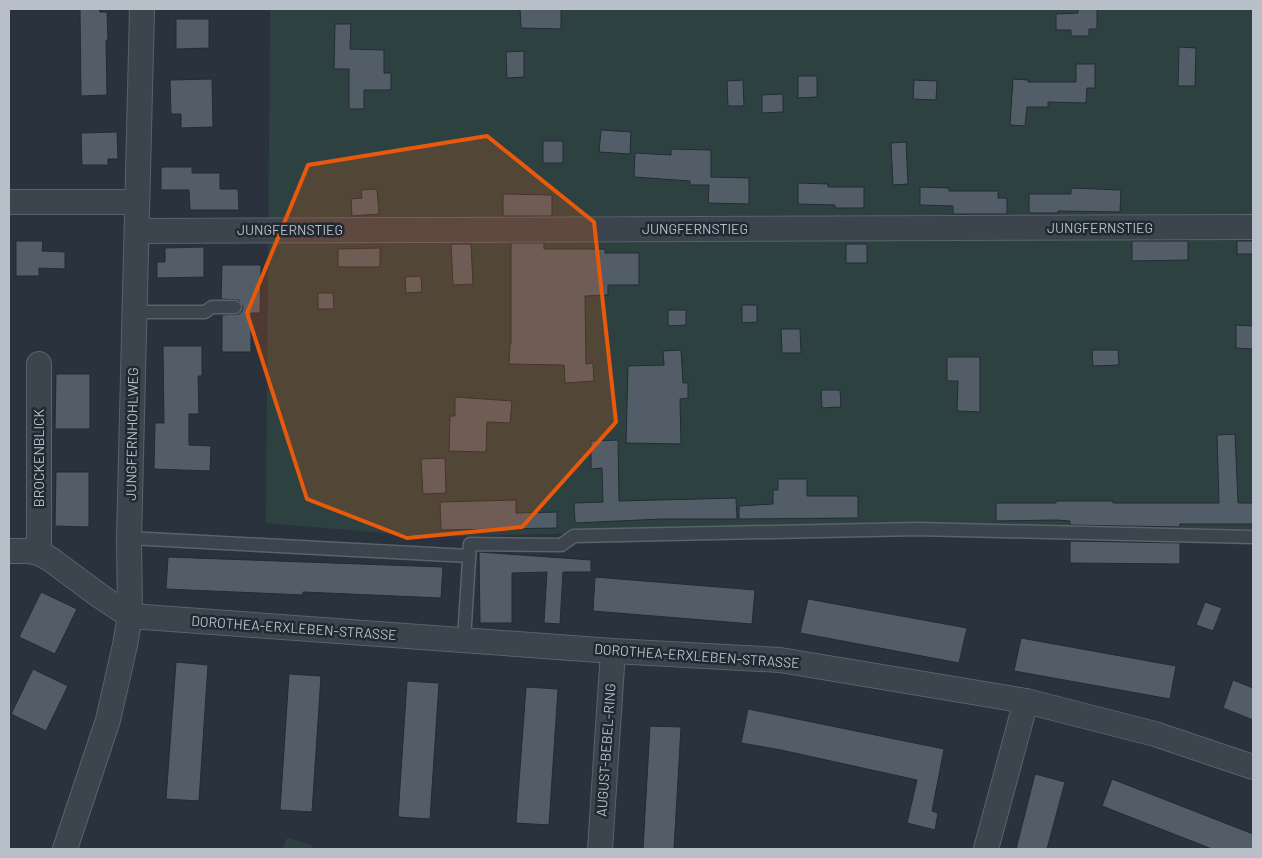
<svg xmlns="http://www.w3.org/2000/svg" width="1262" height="858" viewBox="0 0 1262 858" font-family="Barlow,sans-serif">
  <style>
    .green { fill: #2e4141 }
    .building { fill: #525d68; stroke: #232b35 }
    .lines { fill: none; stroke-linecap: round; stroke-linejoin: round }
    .service-casing { stroke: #5a626b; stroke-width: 15 }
    .minor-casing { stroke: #5a626b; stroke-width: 26 }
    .service { stroke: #3c444e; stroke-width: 12 }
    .minor { stroke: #3c444e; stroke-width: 24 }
    .marked { fill: #e8590c; fill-opacity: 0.2; stroke: #e8590c; stroke-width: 4; stroke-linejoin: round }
    .labels { text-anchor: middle; stroke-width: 5; stroke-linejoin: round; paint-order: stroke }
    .street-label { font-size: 14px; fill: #b9bfc8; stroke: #212933 }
  </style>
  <rect width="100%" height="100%" fill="#29323d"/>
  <g class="green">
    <polygon points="270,9 1253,9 1253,529 901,525 430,537 266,523"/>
    <polygon points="287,838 312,845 311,849 283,849"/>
  </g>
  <g class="building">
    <polygon points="80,9 99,9 100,12 107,12 108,40 106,40 107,95 81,96"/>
    <polygon points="520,9 561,9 561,29 521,28"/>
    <polygon points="1078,9 1097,9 1097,29 1089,29 1089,36 1071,36 1071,30 1056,30 1056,14 1078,13"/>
    <polygon points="176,19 209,19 209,48 176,49"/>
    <polygon points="335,24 351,24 350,49 384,50 384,73 391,73 391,90 364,90 364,109 349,109 349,69 334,69"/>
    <polygon points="1179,47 1196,48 1195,86 1178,86"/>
    <polygon points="524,51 524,77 507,78 506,52"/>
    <polygon points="1076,64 1095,64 1095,88 1087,88 1086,103 1048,102 1048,107 1027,107 1025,126 1010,125 1013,79 1028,80 1028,82 1076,82"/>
    <polygon points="798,76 817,76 817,97 798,98"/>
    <polygon points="212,79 213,127 181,128 181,114 171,114 170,80"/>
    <polygon points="743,80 744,106 728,106 727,81"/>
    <polygon points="914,80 937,81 936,100 913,99"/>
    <polygon points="783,94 783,112 762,113 762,95"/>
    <polygon points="601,130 631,132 630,154 599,152"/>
    <polygon points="117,132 118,159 108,159 108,165 82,165 81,133"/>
    <rect x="543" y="141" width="20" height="22"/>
    <polygon points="906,142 908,184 893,185 891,143"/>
    <polygon points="671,149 711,150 711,177 749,178 749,204 708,203 709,185 690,185 690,181 634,177 635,153 671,155"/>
    <polygon points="161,167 192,167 192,173 220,173 220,189 238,189 239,210 190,210 189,190 161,190"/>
    <polygon points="798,183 828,184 828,187 864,187 864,208 835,208 835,205 798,204"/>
    <polygon points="920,187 949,188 949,191 998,191 998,198 1007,198 1007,214 953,214 953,206 920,205"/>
    <polygon points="1071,188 1121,190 1120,212 1058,211 1058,213 1029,213 1029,194 1071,194"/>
    <polygon points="377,189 379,214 352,216 351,199 362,198 361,190"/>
    <polygon points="503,194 552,195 552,216 503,216"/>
    <polygon points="16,241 43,241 42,251 65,252 65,269 39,268 39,276 16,276"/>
    <polygon points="1132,241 1188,241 1188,260 1132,261"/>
    <rect x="1237" y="241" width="16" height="13"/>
    <polygon points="511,243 544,243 544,249 605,249 605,253 639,253 639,285 608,285 608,295 585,296 586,364 593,363 594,381 565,383 564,365 509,364 510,344 511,344"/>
    <polygon points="451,244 471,244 473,284 453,285"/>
    <rect x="846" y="244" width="21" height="19"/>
    <polygon points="204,247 204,277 157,278 157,262 165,262 165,248"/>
    <polygon points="380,248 380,267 338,267 338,249"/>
    <polygon points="222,265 261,265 260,313 251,313 251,352 222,352 222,315 239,314 242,311 243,307 239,300 221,299"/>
    <polygon points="421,276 422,292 406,293 405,277"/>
    <polygon points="318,293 333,293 334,309 318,309"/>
    <polygon points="742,305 757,305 757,322 742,323"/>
    <polygon points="668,310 686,310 686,325 668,326"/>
    <polygon points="1236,325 1253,326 1253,349 1236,348"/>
    <polygon points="781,329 800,329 801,353 782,353"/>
    <polygon points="163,346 202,346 202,376 198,376 199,414 189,414 189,445 211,446 210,471 154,469 155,423 164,423"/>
    <polygon points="681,350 683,383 688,383 688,398 680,399 681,444 626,443 628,366 664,365 663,351"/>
    <polygon points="1092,350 1118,350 1119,365 1093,366"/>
    <polygon points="947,357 980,357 980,412 957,411 958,381 947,381"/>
    <polygon points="56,374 90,374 90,429 55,429"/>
    <polygon points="821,390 840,390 841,407 822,408"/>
    <polygon points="455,397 512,401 510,423 487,422 486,452 449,451 450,416 455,416"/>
    <polygon points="1235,434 1238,503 1253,503 1253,524 1180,524 1180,527 1070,525 1070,521 1056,520 996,521 996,503 1056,503 1056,501 1113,501 1113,503 1219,503 1217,435"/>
    <polygon points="618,440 619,501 736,498 737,519 662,519 575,523 574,503 603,502 602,468 591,469 591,441"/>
    <polygon points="445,458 446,493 423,494 421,459"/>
    <polygon points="56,472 89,472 89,527 55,526"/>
    <polygon points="778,479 807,479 807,496 858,496 858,518 739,519 739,506 773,504 773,490 778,490"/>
    <polygon points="516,500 516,513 557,512 557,528 441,530 440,502"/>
    <polygon points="1070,541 1180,543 1180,564 1070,563"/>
    <polygon points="479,552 591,560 591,572 563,572 560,624 544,623 547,572 512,573 512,623 480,623"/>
    <polygon points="168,557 443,567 441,598 303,592 303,595 166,589"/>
    <polygon points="595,577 755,590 752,624 593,611"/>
    <polygon points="41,592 77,609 55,654 19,637"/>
    <polygon points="808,599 967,628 959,663 800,633"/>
    <polygon points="1205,602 1222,608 1213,631 1196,625"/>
    <polygon points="1021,638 1176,666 1170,699 1014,671"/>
    <polygon points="176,662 208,665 199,801 166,799"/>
    <polygon points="33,669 68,686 46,731 11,714"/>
    <polygon points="289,674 321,676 312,812 280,810"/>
    <polygon points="1233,680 1253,688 1253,720 1223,708"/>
    <polygon points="407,681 439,683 430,819 398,817"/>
    <polygon points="526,687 558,689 549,825 516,823"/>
    <polygon points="748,709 944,749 932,811 938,813 935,830 907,823 917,780 781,750 741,743"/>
    <polygon points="650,726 681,727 674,849 643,849"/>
    <polygon points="1035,774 1065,782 1047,849 1016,849"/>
    <polygon points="1112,779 1253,834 1253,849 1212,849 1102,806"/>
  </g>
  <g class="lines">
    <g class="service-casing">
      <g id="service">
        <polyline points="135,312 205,312 212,307 235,307"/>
        <polyline points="129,538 469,556"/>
        <polyline points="464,640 470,544 561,545 574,536 917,529 1253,537"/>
      </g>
    </g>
    <g class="minor-casing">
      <g id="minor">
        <polyline points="9,202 136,202"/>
        <polyline points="137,231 1253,227"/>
        <polyline points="9,551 28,551 39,553 50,559 100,596 130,616 613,651 780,660 1026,701 1155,734 1253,767"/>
        <polyline points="39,553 39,364"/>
        <polyline points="65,849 108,720 125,645 130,616 129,538 142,9"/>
        <polyline points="600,849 613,651"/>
        <polyline points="986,849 1026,701"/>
      </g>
    </g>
    <use href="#service" class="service"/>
    <use href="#minor" class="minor"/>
  </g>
  <path class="marked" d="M487,136L594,222L616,422L522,527L407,538L307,499L247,313L308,165Z"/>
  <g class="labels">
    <g class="street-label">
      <text x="1100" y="233">JUNGFERNSTIEG</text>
      <text x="695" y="234">JUNGFERNSTIEG</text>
      <text x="290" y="235">JUNGFERNSTIEG</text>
      <text transform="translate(132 434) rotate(-89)" y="5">JUNGFERNHOHLWEG</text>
      <text transform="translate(39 458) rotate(-90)" y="5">BROCKENBLICK</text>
      <text transform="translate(294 628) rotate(4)" y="5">DOROTHEA-ERXLEBEN-STRASSE</text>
      <text transform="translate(697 656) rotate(4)" y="5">DOROTHEA-ERXLEBEN-STRASSE</text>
      <text transform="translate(606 750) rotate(-86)" y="5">AUGUST-BEBEL-RING</text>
    </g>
  </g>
  <rect width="1262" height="858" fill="none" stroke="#b9bfc8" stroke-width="20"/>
</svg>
